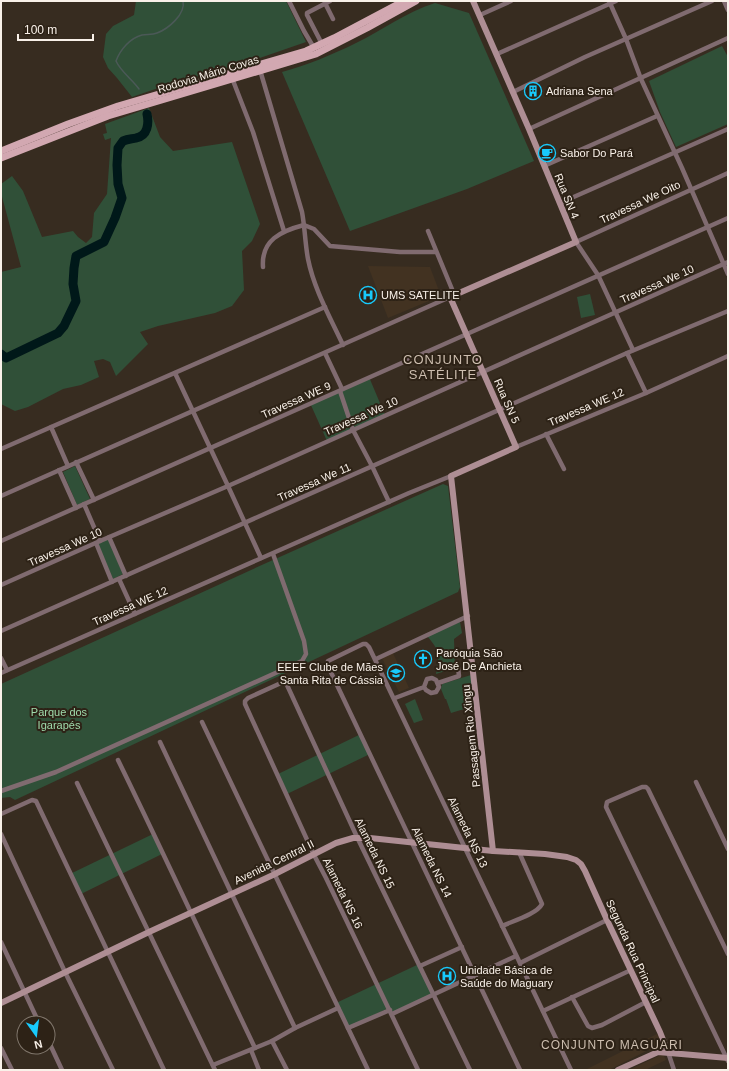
<svg xmlns="http://www.w3.org/2000/svg" width="729" height="1071" viewBox="0 0 729 1071" font-family="Arial,sans-serif">
  <style>
    .built { fill: #423221 }
    .green { fill: #305038 }
    .lines { fill: none; stroke-linecap: round; stroke-linejoin: round }
    .stream { stroke: #4b5957; stroke-width: 1.5 }
    .river { stroke: #001819; stroke-width: 9 }
    .street { stroke: #806b70; stroke-width: 4.5 }
    .secondary { stroke: #ae8e94; stroke-width: 6 }
    .primary { stroke: #d2a8b1; stroke-width: 7 }
    .labels { text-anchor: middle; stroke-width: 4; stroke-linejoin: round; paint-order: stroke }
    .street-label { font-size: 11px; fill: #f9f1e9; stroke: #2d2216 }
    .poi-label { font-size: 11px; fill: #f9f1e9; stroke: #2d2216; text-anchor: start }
    .park-label { font-size: 11px; fill: #9fdbac; stroke: #2d2216 }
    .neighbourhood-label { font-size: 12px; letter-spacing: 1px; fill: #cdbeaf; stroke: #2d2216 }
    .quarter-label { font-size: 13px; letter-spacing: 1px; fill: #cdbeaf; stroke: #2d2216 }
  </style>
  <rect width="100%" height="100%" fill="#372c20"/>
  <g class="built">
    <polygon points="368,266 430,267 441,296 388,318"/>
    <polygon points="393,653 409,688 399,692 382,658"/>
    <polygon points="657,1034 662,1043 609,1070 585,1070"/>
    <polygon points="663,1054 666,1060 645,1070 629,1070"/>
  </g>
  <g class="green">
    <polygon points="136,1 286,1 306,42 242,64 170,84 132,97 117,78 108,68 103,57 106,34 113,26 134,15"/>
    <path d="M435,3L469,13L534,161L467,189L350,231L282,72C307,65 332,55 356,43C383,30 406,12 435,3Z"/>
    <polygon points="722,46 728,57 728,124 676,147 660,112 649,81"/>
    <polygon points="149,108 160,137 173,151 232,142 260,224 252,241 242,251 244,290 232,306 215,313 158,326 140,332 148,344 116,376 110,362 103,359 94,361 99,377 81,385 63,389 28,407 15,411 1,404 1,272 21,267 1,193 1,184 12,176 23,191 42,237 73,231 78,237 86,243 92,237 94,213 107,194 111,138 105,140 103,134 107,133 105,124"/>
    <polygon points="590,294 595,315 581,318 577,297"/>
    <polygon points="369,377 385,415 327,441 310,403"/>
    <polygon points="75,466 90,499 77,505 63,472"/>
    <polygon points="443,484 448,486 460,587 458,592 15,800 10,797 1,798 1,684 264,564"/>
    <polygon points="108,539 123,574 113,579 98,544"/>
    <path d="M460,622L462,633L454,639L455,668L436,674C439,655 441,652 427,636Z"/>
    <polygon points="471,675 474,706 451,713 446,699 445,699 441,689 442,684"/>
    <polygon points="415,699 423,720 414,723 405,704"/>
    <polygon points="361,734 370,754 287,794 278,774"/>
    <polygon points="153,834 162,854 79,895 70,874"/>
    <polygon points="419,964 434,995 392,1014 389,1008 348,1027 336,1003"/>
  </g>
  <g class="lines">
    <path class="stream" d="M139,89C132,79 121,72 116,61C120,50 130,38 142,35C147,34 152,35 157,33C168,29 186,14 183,1"/>
    <path class="river" d="M1,354L6,358L58,333L64,326L76,301L73,284L74,268L76,256L104,242L115,218L122,198L118,184L117,165L118,148L123,141C128,139 132,139 136,138C148,136 149,123 147,114"/>
    <g class="street">
      <polyline points="289,1 304,31 314,48"/>
      <polyline points="609,1 626,39 641,79 682,168 728,274"/>
      <polyline points="724,1 728,10"/>
      <polyline points="325,3 333,19"/>
      <polyline points="480,15 511,1"/>
      <polyline points="322,44 307,15 307,13 330,1"/>
      <polyline points="497,54 616,1"/>
      <path d="M260,70L302,212C305,228 305,243 308,259C314,289 330,317 343,345"/>
      <polyline points="232,78 253,132 284,231"/>
      <polyline points="513,92 585,57 712,1"/>
      <polyline points="529,129 728,38"/>
      <polyline points="544,166 657,116"/>
      <polyline points="560,203 728,129"/>
      <polyline points="304,225 314,229 330,246 400,252 435,252"/>
      <polyline points="428,231 454,294"/>
      <path d="M263,267C261,240 281,231 304,225"/>
      <polyline points="633,350 598,275 576,242 728,173"/>
      <polyline points="325,353 342,389"/>
      <polyline points="627,353 646,393"/>
      <polyline points="175,373 228,486 261,558"/>
      <polyline points="340,391 353,430 372,466 389,502"/>
      <polyline points="51,427 68,466"/>
      <polyline points="546,434 564,469"/>
      <polyline points="516,447 646,393 728,356"/>
      <polyline points="1,449 325,307"/>
      <polyline points="76,462 94,500"/>
      <polyline points="59,470 76,508"/>
      <polyline points="1,496 450,297"/>
      <polyline points="84,504 100,541"/>
      <polyline points="109,537 126,576"/>
      <polyline points="1,541 728,218"/>
      <polyline points="96,543 112,582"/>
      <polyline points="119,579 135,614"/>
      <polyline points="1,585 100,541 228,486 728,262"/>
      <polyline points="1,631 627,353 728,311"/>
      <polyline points="1,658 7,670"/>
      <polyline points="376,659 468,616"/>
      <polyline points="1,673 409,493 451,476"/>
      <polyline points="438,683 459,676 458,667"/>
      <polyline points="395,698 424,687 426,690 431,693 436,692 439,687 436,680 432,678 427,679 424,687"/>
      <polyline points="202,722 368,1070"/>
      <polyline points="160,742 295,1028"/>
      <path d="M118,760C165,856 209,952 255,1048"/>
      <polyline points="696,782 728,849"/>
      <polyline points="77,783 215,1070"/>
      <polyline points="1,791 56,772 302,661 306,654 304,641 273,554"/>
      <polyline points="1,814 32,800 36,801 164,1070"/>
      <polyline points="1,834 65,972 113,1070"/>
      <path d="M502,926C513,921 537,914 542,904L519,852"/>
      <polyline points="1,942 39,1023"/>
      <polyline points="728,954 648,789 646,787 642,787 607,802 606,807 728,1061"/>
      <polyline points="520,963 607,920"/>
      <polyline points="420,966 462,947"/>
      <polyline points="572,997 588,1026 592,1028 602,1025 646,1002"/>
      <polyline points="543,1011 631,970"/>
      <polyline points="392,1014 516,956"/>
      <polyline points="348,1028 390,1010"/>
      <polyline points="48,1040 62,1070"/>
      <polyline points="272,1041 287,1070"/>
      <polyline points="1,1048 12,1070"/>
      <polyline points="251,1050 259,1070"/>
      <polyline points="668,1052 674,1070"/>
      <polyline points="213,1065 272,1041 295,1028 338,1008"/>
      <polyline points="418,1070 326,878 314,855 245,704 245,701 248,698 281,683 285,683 287,685 357,837 470,1070"/>
      <polyline points="520,1070 327,664 328,661 363,644 366,644 369,647 571,1070"/>
    </g>
    <g class="secondary">
      <polyline points="473,1 529,129 576,242 450,297 516,447 451,476 493,851"/>
      <polyline points="1,1003 149,932 273,875 336,843 353,838 370,838 493,851 545,854 567,857 576,860 581,864 585,871 607,920 660,1032 668,1052"/>
      <polyline points="618,1070 658,1052 728,1058"/>
    </g>
    <g class="primary">
      <polyline points="1,151 68,124 118,106 306,51 334,38 404,1"/>
      <polyline points="1,158 108,116 316,54 367,28 416,1"/>
    </g>
  </g>
  <defs>
    <g id="building-ring" transform="scale(0.9)"><circle r="9.5" fill="#2d2216" stroke="#18cafc" stroke-width="1.5"/><path d="M-4-6H4V6H1V3H-1V6H-4ZM-2.5-4.3h1.7v1.8h-1.7ZM.8-4.3h1.7v1.8H.8ZM-2.5-1h1.7V.8h-1.7ZM.8-1h1.7V.8H.8Z" fill="#18cafc"/></g>
    <g id="cafe-ring" transform="scale(0.9)"><circle r="9.5" fill="#2d2216" stroke="#18cafc" stroke-width="1.5"/><path d="M-5.5-4.5H6V0H3Q3 3.5 0 3.5H-2.5Q-5.5 3.5-5.5 0ZM3-3.2v2h1.7v-2ZM-6 4.5H4V6H-6Z" fill="#18cafc"/></g>
    <g id="hospital-ring" transform="scale(0.9)"><circle r="9.5" fill="#2d2216" stroke="#18cafc" stroke-width="1.5"/><path d="M-5-5h3v3.5h4V-5h3V5h-3V1.5h-4V5h-3Z" fill="#18cafc"/></g>
    <g id="church-ring" transform="scale(0.9)"><circle r="9.5" fill="#2d2216" stroke="#18cafc" stroke-width="1.5"/><path d="M-1.2-6h2.4v3.5h3.3v2.4h-3.3V6h-2.4V-.1h-3.3v-2.4h3.3Z" fill="#18cafc"/></g>
    <g id="school-ring" transform="scale(0.9)"><circle r="9.5" fill="#2d2216" stroke="#18cafc" stroke-width="1.5"/><path d="M0-5L7-2L0 1L-7-2ZM-4 1L0 2.5L4 1V4Q0 6-4 4Z" fill="#18cafc"/></g>
  </defs>
  <g fill-rule="evenodd">
    <use href="#building-ring" x="533" y="91"/>
    <use href="#cafe-ring" x="547" y="153"/>
    <use href="#hospital-ring" x="368" y="295"/>
    <use href="#church-ring" x="423" y="659"/>
    <use href="#school-ring" x="396" y="673"/>
    <use href="#hospital-ring" x="447" y="976"/>
  </g>
  <g class="labels">
    <g class="street-label">
      <text transform="translate(208 74) rotate(-17)" y="4">Rodovia Mário Covas</text>
      <text transform="translate(567 196) rotate(68)" y="4">Rua SN 4</text>
      <text transform="translate(640 202) rotate(-25)" y="4">Travessa We Oito</text>
      <text transform="translate(657 284) rotate(-24)" y="4">Travessa We 10</text>
      <text transform="translate(296 400) rotate(-24)" y="4">Travessa WE 9</text>
      <text transform="translate(507 401) rotate(66)" y="4">Rua SN 5</text>
      <text transform="translate(586 407) rotate(-23)" y="4">Travessa WE 12</text>
      <text transform="translate(361 416) rotate(-24)" y="4">Travessa We 10</text>
      <text transform="translate(314 482) rotate(-24)" y="4">Travessa We 11</text>
      <text transform="translate(65 547) rotate(-24)" y="4">Travessa We 10</text>
      <text transform="translate(130 606) rotate(-24)" y="4">Travessa WE 12</text>
      <text transform="translate(471 736) rotate(-96)" y="4">Passagem Rio Xingu</text>
      <text transform="translate(468 832) rotate(64)" y="4">Alameda NS 13</text>
      <text transform="translate(375 853) rotate(64)" y="4">Alameda NS 15</text>
      <text transform="translate(274 862) rotate(-26)" y="4">Avenida Central II</text>
      <text transform="translate(432 862) rotate(64)" y="4">Alameda NS 14</text>
      <text transform="translate(343 893) rotate(64)" y="4">Alameda NS 16</text>
      <text transform="translate(633 951) rotate(65)" y="4">Segunda Rua Principal</text>
    </g>
    <g class="poi-label">
      <text x="546" y="95">Adriana Sena</text>
      <text x="560" y="157">Sabor Do Pará</text>
      <text x="381" y="299">UMS SATELITE</text>
      <text x="436" y="657">Paróquia São<tspan x="436" dy="13">José De Anchieta</tspan></text>
      <text x="383" y="671" text-anchor="end">EEEF Clube de Mães<tspan x="383" dy="13">Santa Rita de Cássia</tspan></text>
      <text x="460" y="974">Unidade Básica de<tspan x="460" dy="13">Saúde do Maguary</tspan></text>
    </g>
    <g class="park-label">
      <text x="59" y="716">Parque dos<tspan x="59" dy="13">Igarapés</tspan></text>
    </g>
    <g class="neighbourhood-label">
      <text x="612" y="1049">CONJUNTO MAGUARI</text>
    </g>
    <g class="quarter-label">
      <text x="443" y="364">CONJUNTO<tspan x="443" dy="15">SATÉLITE</tspan></text>
    </g>
  </g>
  <rect width="729" height="1071" fill="none" stroke="#f9f1e9" stroke-width="4"/>
  <g transform="translate(36 1035) rotate(166)"><circle r="19" fill="#2d2216" stroke="#7f756a"/>
  <path d="M0-3L7 15L0 10L-7 15Z" fill="#18cafc"/>
  <text y="-6" font-size="11" font-weight="bold" text-anchor="middle" fill="#f9f1e9">N</text>
  </g>
  <path d="M18 34v6h75v-6" fill="none" stroke="#f9f1e9" stroke-width="2"/>
  <text x="24" y="34" font-size="12" fill="#f9f1e9" stroke="#2d2216" stroke-width="3" paint-order="stroke">100 m</text>
</svg>
